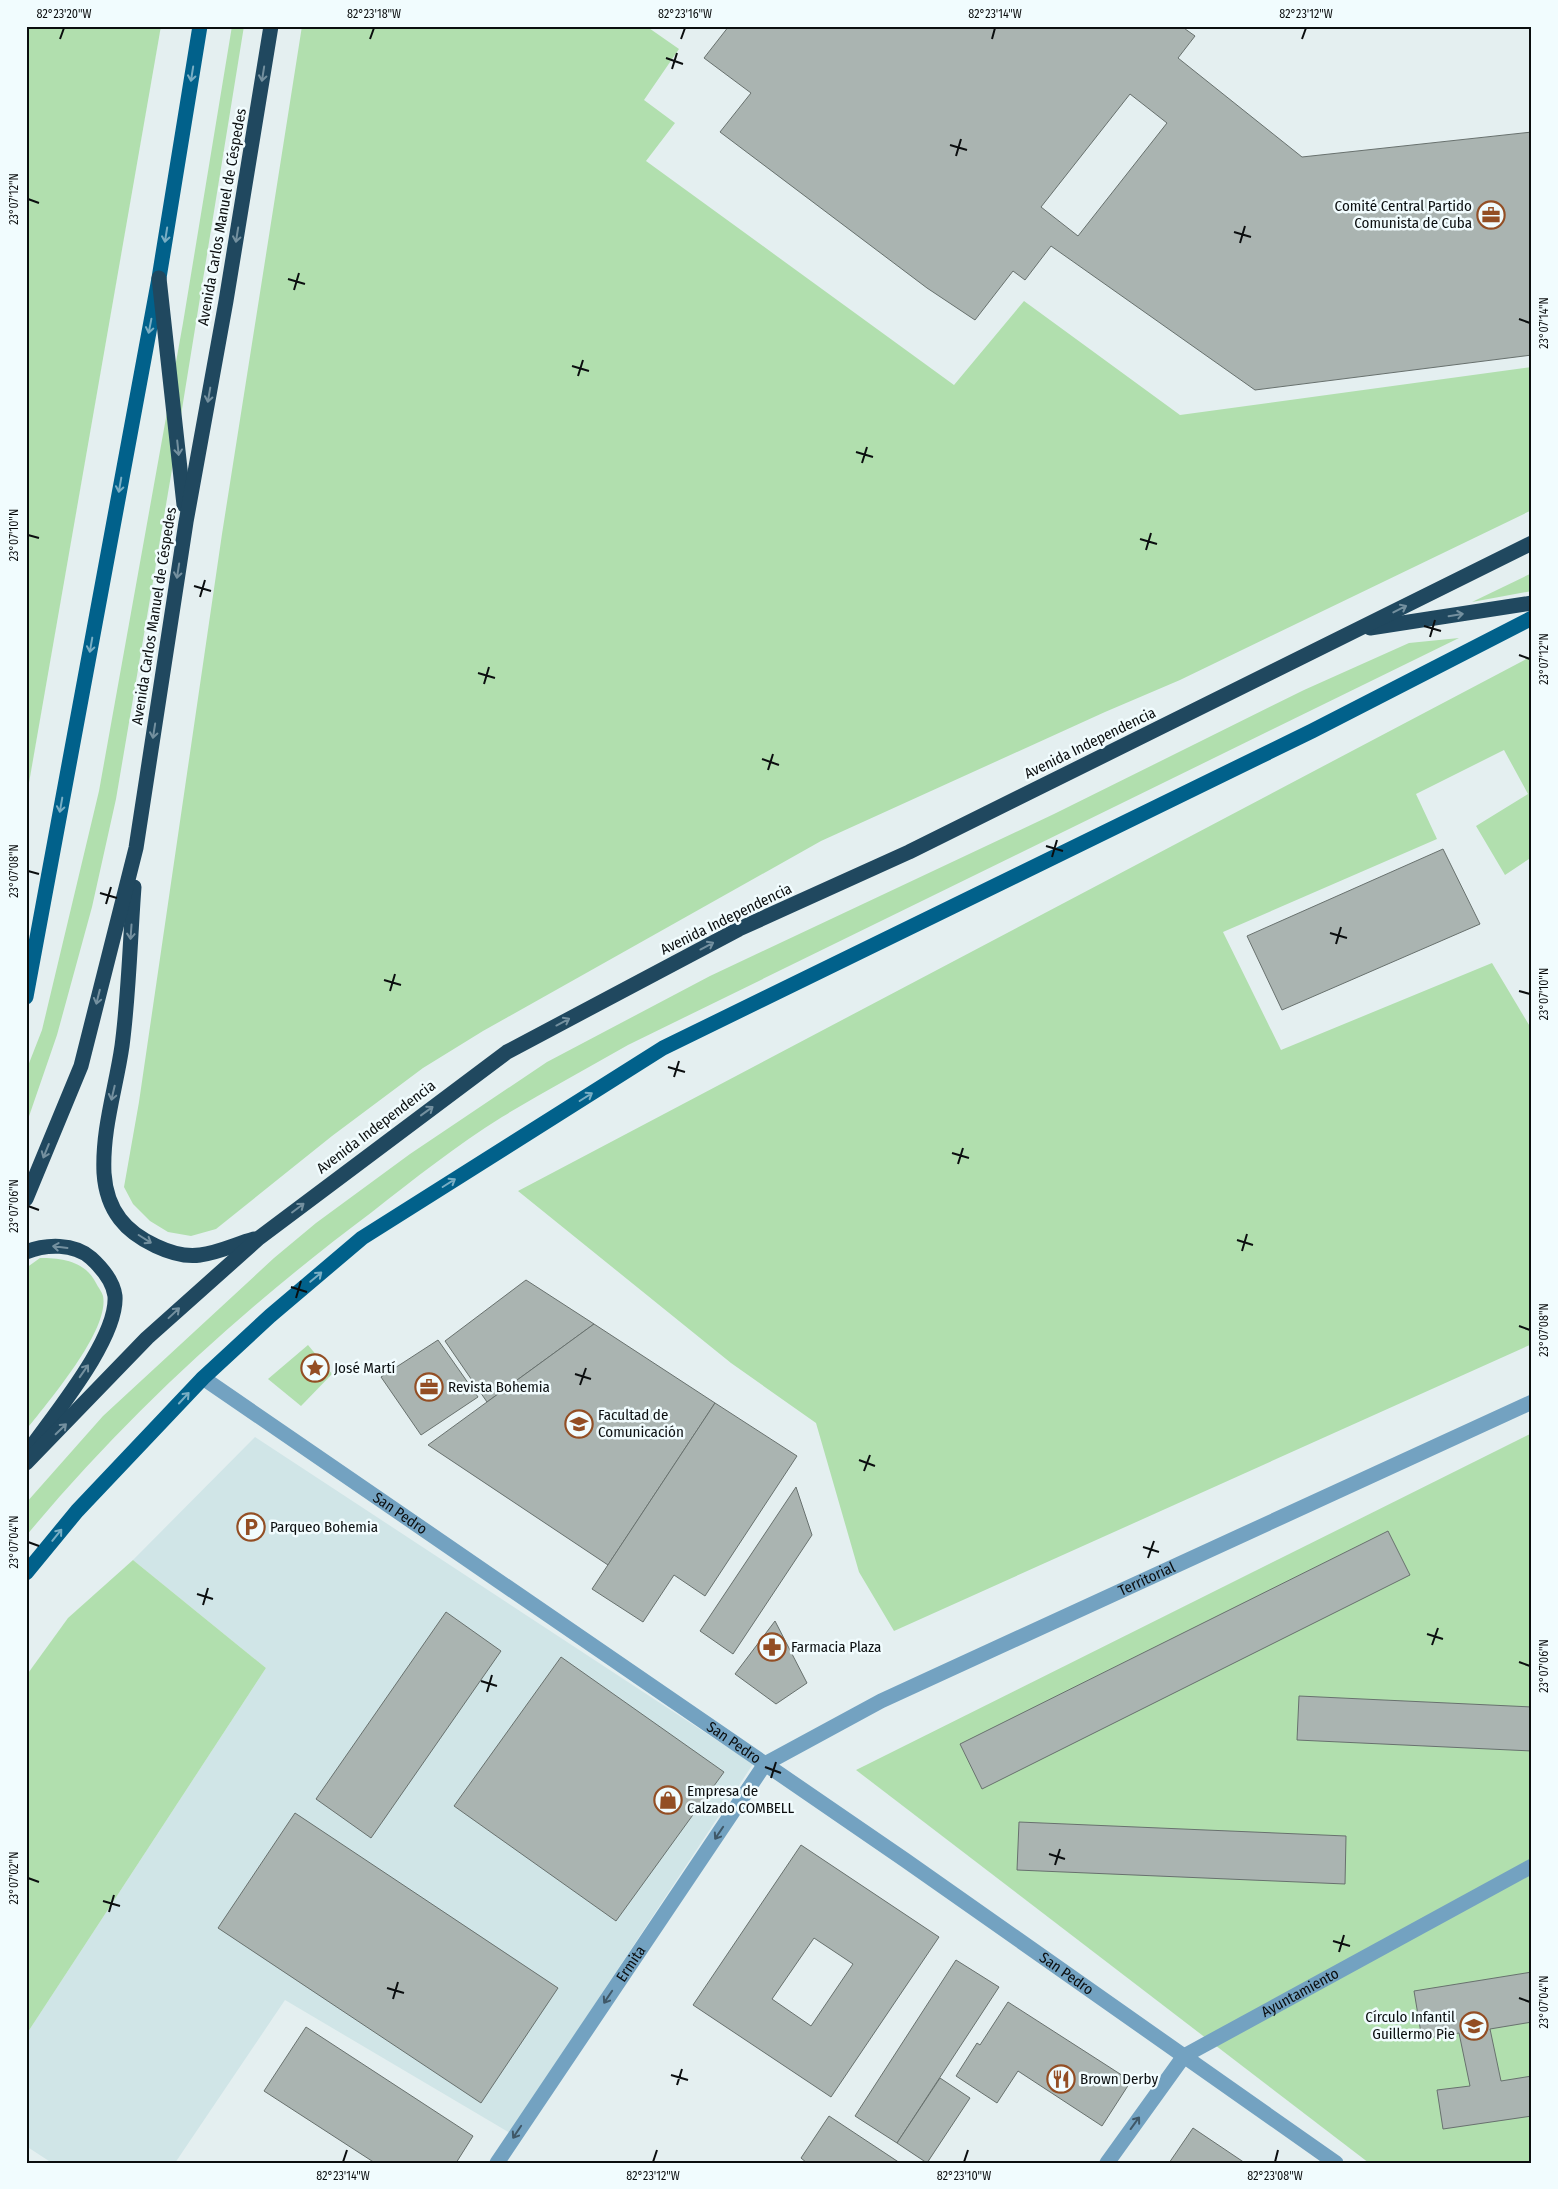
<svg xmlns="http://www.w3.org/2000/svg" width="1558" height="2189" viewBox="0 0 1558 2189" font-family="'Fira Sans Condensed',sans-serif">
  <style>
    .built { fill: #d0e5e7 }
    .green { fill: #b1dfae }
    .building { fill: #aab4b1; stroke: #68716e; fill-rule: evenodd }
    .lines { fill: none; stroke-linecap: round; stroke-linejoin: round }
    .street { stroke: #73a2c1; stroke-width: 15 }
    .primary { stroke: #01618b; stroke-width: 15 }
    .highway { stroke: #20485f; stroke-width: 15 }
    .oneway { stroke: #79aec4 }
    .oneway2 { stroke: #74909f }
    .oneway3 { stroke: #3f5868 }
    .ticks { fill: none; stroke: #0b0e0f; stroke-width: 2 }
    .labels { text-anchor: middle; stroke-width: 5; stroke-linejoin: round; paint-order: stroke }
    .poi-label { font-size: 15px; fill: #0b0e0f; stroke: #f1fcfe; text-anchor: start }
    .street-label { font-size: 15px; fill: #0b0e0f; stroke: #f1fcfe }
    .neatline { fill: none; stroke: #0b0e0f; stroke-width: 2 }
    .ticks-label { font-size: 12px; text-anchor: middle; fill: #0b0e0f }
  </style>
  <rect width="100%" height="100%" fill="#e4eff0"/>
  <polygon class="built" points="255,1437 753,1764 510,2133 285,2000 175,2163 52,2163 26,2146 26,2035 266,1668 133,1560"/>
  <g class="green">
    <polygon points="26,26 161,26 26,800"/>
    <polygon points="232,26 244,26 177,440 116,799 92,907 57,1035 26,1125 26,1071 42,1030 99,791 183,323"/>
    <polygon points="302,26 646,26 679,49 644,100 675,123 646,161 954,385 1024,301 1180,415 1532,367 1532,510 1180,680 1105,712 821,841 483,1031 423,1068 332,1136 216,1229 191,1236 168,1232 150,1221 133,1204 124,1187 139,1102 222,534"/>
    <polygon points="1532,573 1532,591 1472,602"/>
    <path d="M1459,638L628,1045C586,1069 543,1092 502,1117C457,1145 414,1179 372,1212C245,1307 127,1414 26,1536V1503L103,1416L274,1258L316,1223L410,1154L547,1062L710,976L1054,814L1304,690L1409,643Z"/>
    <polygon points="1532,656 1532,857 1505,875 1476,826 1528,794 1504,750 1416,794 1437,839 1223,932 1281,1050 1492,963 1532,1030 1532,1344 894,1631 859,1572 816,1423 731,1363 518,1191"/>
    <path d="M40,1258C62,1258 85,1261 96,1283C98,1287 102,1292 103,1296C110,1330 47,1403 26,1430V1268Z"/>
    <polygon points="308,1345 332,1374 301,1406 268,1379"/>
    <polygon points="1532,1433 1532,2163 1369,2163 856,1770"/>
    <polygon points="133,1560 266,1668 26,2035 26,1676 68,1618"/>
  </g>
  <g class="building">
    <path d="M729,26H1181L1195,36L1178,58L1302,157L1532,132V355L1255,390L1051,246L1025,280L1013,271L975,320L927,288L720,132L751,93L704,58ZM1130,94L1167,123L1078,236L1041,207Z"/>
    <polygon points="1443,849 1480,924 1282,1010 1247,936"/>
    <polygon points="526,1280 594,1324 487,1402 445,1341"/>
    <polygon points="594,1324 715,1403 608,1565 428,1445"/>
    <polygon points="438,1340 478,1397 421,1435 381,1377"/>
    <polygon points="715,1403 797,1456 705,1596 674,1575 643,1622 592,1589"/>
    <polygon points="796,1487 812,1535 733,1654 700,1631"/>
    <polygon points="1388,1531 1410,1575 982,1789 960,1744"/>
    <polygon points="446,1612 501,1651 371,1838 316,1799"/>
    <polygon points="775,1621 807,1683 776,1704 735,1674"/>
    <polygon points="561,1657 724,1772 616,1921 454,1806"/>
    <polygon points="1299,1696 1532,1707 1532,1751 1297,1740"/>
    <polygon points="295,1813 558,1988 481,2103 218,1928"/>
    <polygon points="1019,1822 1346,1836 1345,1884 1017,1870"/>
    <path d="M801,1845L939,1937L831,2097L693,2005ZM814,1938L853,1964L811,2026L772,1999Z"/>
    <polygon points="956,1960 999,1987 897,2143 855,2116"/>
    <polygon points="1532,1972 1532,2022 1490,2029 1501,2081 1532,2076 1532,2116 1443,2129 1437,2090 1470,2086 1459,2033 1422,2039 1414,1991"/>
    <polygon points="1008,2002 1131,2081 1102,2126 1018,2071 997,2103 956,2076 977,2043 980,2045"/>
    <polygon points="306,2027 473,2136 456,2163 375,2163 264,2091"/>
    <polygon points="940,2078 970,2098 927,2163 897,2143"/>
    <polygon points="829,2116 900,2163 807,2163 801,2158"/>
    <polygon points="1193,2128 1245,2163 1169,2163"/>
  </g>
  <g class="lines">
    <g class="street">
      <path id="s1" d="M203,1378L905,1860L1336,2163"/>
      <path id="s2" d="M497,2163L765,1764L881,1701L1532,1402"/>
      <path id="s3" d="M1107,2163L1184,2056L1532,1866"/>
    </g>
    <g class="primary">
      <polyline points="26,997 159,278 200,26"/>
      <polyline points="26,1573 77,1511 203,1378 270,1316 362,1238 663,1048 1312,731 1532,618"/>
    </g>
    <g class="highway">
      <polyline points="159,278 184,505"/>
      <polyline points="1370,628 1532,603"/>
      <path d="M134,887C130,940 129,993 122,1046C116,1088 102,1129 104,1173C105,1188 110,1206 120,1219C135,1239 174,1259 200,1255C218,1253 236,1244 254,1239"/>
      <polyline points="26,1199 81,1066 136,848 186,522 226,301 271,26"/>
      <path d="M26,1252C46,1244 74,1243 91,1258C102,1268 113,1281 115,1296C118,1339 52,1417 27,1453"/>
      <polyline points="26,1463 147,1338 259,1238 507,1052 739,929 909,852 1532,543"/>
    </g>
  </g>
  <defs><path id="oneway-shaft" d="M-6 0H5M1.5-3L5.5 0L1.5 3" fill="none" stroke-width="1.6" stroke-linecap="round" stroke-linejoin="round" transform="scale(1.25)"/></defs>
  <g class="oneway">
    <use href="#oneway-shaft" transform="translate(192 74) rotate(99)"/>
    <use href="#oneway-shaft" transform="translate(166 235) rotate(99)"/>
    <use href="#oneway-shaft" transform="translate(150 326) rotate(101)"/>
    <use href="#oneway-shaft" transform="translate(120 485) rotate(100)"/>
    <use href="#oneway-shaft" transform="translate(91 645) rotate(100)"/>
    <use href="#oneway-shaft" transform="translate(61 805) rotate(100)"/>
    <use href="#oneway-shaft" transform="translate(586 1097) rotate(-32)"/>
    <use href="#oneway-shaft" transform="translate(449 1183) rotate(-32)"/>
    <use href="#oneway-shaft" transform="translate(316 1277) rotate(-40)"/>
    <use href="#oneway-shaft" transform="translate(184 1398) rotate(-47)"/>
    <use href="#oneway-shaft" transform="translate(57 1535) rotate(-51)"/>
  </g>
  <g class="oneway2">
    <use href="#oneway-shaft" transform="translate(263 74) rotate(99)"/>
    <use href="#oneway-shaft" transform="translate(237 235) rotate(99)"/>
    <use href="#oneway-shaft" transform="translate(209 395) rotate(100)"/>
    <use href="#oneway-shaft" transform="translate(178 448) rotate(84)"/>
    <use href="#oneway-shaft" transform="translate(178 571) rotate(99)"/>
    <use href="#oneway-shaft" transform="translate(1400 609) rotate(-27)"/>
    <use href="#oneway-shaft" transform="translate(1456 615) rotate(-9)"/>
    <use href="#oneway-shaft" transform="translate(154 731) rotate(99)"/>
    <use href="#oneway-shaft" transform="translate(131 932) rotate(94)"/>
    <use href="#oneway-shaft" transform="translate(707 946) rotate(-28)"/>
    <use href="#oneway-shaft" transform="translate(98 997) rotate(104)"/>
    <use href="#oneway-shaft" transform="translate(563 1022) rotate(-28)"/>
    <use href="#oneway-shaft" transform="translate(113 1093) rotate(103)"/>
    <use href="#oneway-shaft" transform="translate(427 1111) rotate(-36)"/>
    <use href="#oneway-shaft" transform="translate(46 1151) rotate(112)"/>
    <use href="#oneway-shaft" transform="translate(298 1208) rotate(-37)"/>
    <use href="#oneway-shaft" transform="translate(145 1239) rotate(32)"/>
    <use href="#oneway-shaft" transform="translate(60 1247) rotate(-173)"/>
    <use href="#oneway-shaft" transform="translate(174 1313) rotate(-43)"/>
    <use href="#oneway-shaft" transform="translate(84 1371) rotate(-55)"/>
    <use href="#oneway-shaft" transform="translate(61 1429) rotate(-44)"/>
  </g>
  <g class="oneway3">
    <use href="#oneway-shaft" transform="translate(719 1833) rotate(124)"/>
    <use href="#oneway-shaft" transform="translate(608 1997) rotate(124)"/>
    <use href="#oneway-shaft" transform="translate(1135 2123) rotate(-54)"/>
    <use href="#oneway-shaft" transform="translate(517 2132) rotate(124)"/>
  </g>
  <path class="ticks" d="M60,39L64,28M370,39L374,28M681,39L685,28M992,39L995,28M1302,39L1306,28M666,58L683,64M672,69L677,53M950,145L967,150M956,156L961,139M28,199L39,203M1234,232L1251,237M1240,243L1245,226M288,279L305,284M294,290L299,273M1519,319L1530,323M572,366L589,371M578,376L583,360M856,452L873,457M862,463L867,447M28,535L39,538M1140,539L1157,544M1146,550L1151,533M194,586L211,591M200,597L205,580M1424,626L1441,631M1430,637L1435,620M1519,655L1530,659M478,673L495,678M484,684L489,667M762,759L779,765M768,770L773,754M1046,846L1063,851M1052,857L1057,840M28,871L39,874M100,893L117,898M106,904L111,887M1330,933L1347,938M1336,944L1341,927M384,980L401,985M390,991L395,974M1519,991L1530,994M668,1067L685,1072M674,1077L679,1061M952,1153L969,1158M958,1164L963,1148M28,1206L39,1210M1237,1240L1253,1245M1242,1251L1247,1234M291,1287L307,1292M296,1298L301,1281M1519,1326L1530,1330M575,1374L591,1379M580,1385L586,1368M859,1460L875,1466M864,1471L870,1455M28,1542L39,1546M1143,1547L1159,1552M1148,1558L1154,1541M197,1594L213,1599M203,1605L208,1588M1427,1634L1443,1639M1432,1645L1438,1628M1519,1662L1530,1666M481,1681L497,1686M487,1692L492,1675M765,1767L781,1773M771,1778L776,1762M1049,1854L1065,1859M1055,1865L1060,1849M28,1878L39,1882M103,1901L120,1906M109,1912L114,1895M1333,1941L1350,1946M1339,1952L1344,1935M387,1988L404,1993M1519,1998L1530,2002M393,1999L398,1982M671,2075L688,2080M677,2085L682,2069M343,2162L347,2150M653,2162L657,2150M964,2162L968,2150M1275,2162L1278,2150"/>
  <defs>
    <g id="office-ring" transform="scale(1.4375)"><circle r="9.5" fill="#f1fcfe" stroke="#934e24" stroke-width="1.5"/><path d="M-6-3h4V-5.5h4V-3h4V5H-6ZM-1-4.5V-3h2v-1.5ZM-6 0V1H6V0Z" fill="#934e24"/></g>
    <g id="sight-ring" transform="scale(1.4375)"><circle r="9.5" fill="#f1fcfe" stroke="#934e24" stroke-width="1.5"/><path d="M0-6L1.8-2.2L6-1.7L2.9 1.2L3.7 5.4L0 3.3L-3.7 5.4L-2.9 1.2L-6-1.7L-1.8-2.2Z" fill="#934e24"/></g>
    <g id="university-ring" transform="scale(1.4375)"><circle r="9.5" fill="#f1fcfe" stroke="#934e24" stroke-width="1.5"/><path d="M0-5L7-2L0 1L-7-2ZM-4 1L0 2.5L4 1V4Q0 6-4 4Z" fill="#934e24"/></g>
    <g id="parking-ring" transform="scale(1.4375)"><circle r="9.5" fill="#f1fcfe" stroke="#934e24" stroke-width="1.5"/><path d="M-3.5-5.5H1a3.5 3.5 0 0 1 0 7H-1V5.5H-3.5ZM-1-3.4V-.6H.8a1.4 1.4 0 0 0 0-2.8Z" fill="#934e24"/></g>
    <g id="pharmacy-ring" transform="scale(1.4375)"><circle r="9.5" fill="#f1fcfe" stroke="#934e24" stroke-width="1.5"/><path d="M-2-6h4v4h4v4h-4v4h-4v-4h-4v-4h4Z" fill="#934e24"/></g>
    <g id="shop-ring" transform="scale(1.4375)"><circle r="9.5" fill="#f1fcfe" stroke="#934e24" stroke-width="1.5"/><path d="M-5-2.5h2.3a2.7 3.5 0 0 1 5.4 0H5L5.5 6h-11ZM-1.5-2.5h3a1.5 2.3 0 0 0-3 0Z" fill="#934e24"/></g>
    <g id="school-ring" transform="scale(1.4375)"><circle r="9.5" fill="#f1fcfe" stroke="#934e24" stroke-width="1.5"/><path d="M0-5L7-2L0 1L-7-2ZM-4 1L0 2.5L4 1V4Q0 6-4 4Z" fill="#934e24"/></g>
    <g id="restaurant-ring" transform="scale(1.4375)"><circle r="9.5" fill="#f1fcfe" stroke="#934e24" stroke-width="1.5"/><path d="M-5-6h1v4h1v-4h1v4h1v-4h1v5L-1.5 .5V6h-2V.5L-5-1ZM5-6V6H3V1.5H1.5Q1.5-4 5-6Z" fill="#934e24"/></g>
  </defs>
  <g fill-rule="evenodd">
    <use href="#office-ring" x="1491" y="215"/>
    <use href="#sight-ring" x="315" y="1368"/>
    <use href="#office-ring" x="429" y="1387"/>
    <use href="#university-ring" x="579" y="1424"/>
    <use href="#parking-ring" x="251" y="1527"/>
    <use href="#pharmacy-ring" x="772" y="1647"/>
    <use href="#shop-ring" x="668" y="1800"/>
    <use href="#school-ring" x="1474" y="2026"/>
    <use href="#restaurant-ring" x="1061" y="2079"/>
  </g>
  <g class="labels">
    <g class="poi-label">
      <text x="1472" y="211" text-anchor="end">Comité Central Partido<tspan x="1472" dy="17">Comunista de Cuba</tspan></text>
      <text x="334" y="1373">José Martí</text>
      <text x="448" y="1392">Revista Bohemia</text>
      <text x="598" y="1420">Facultad de<tspan x="598" dy="17">Comunicación</tspan></text>
      <text x="270" y="1532">Parqueo Bohemia</text>
      <text x="791" y="1652">Farmacia Plaza</text>
      <text x="687" y="1796">Empresa de<tspan x="687" dy="17">Calzado COMBELL</tspan></text>
      <text x="1455" y="2022" text-anchor="end">Círculo Infantil<tspan x="1455" dy="17">Guillermo Pie</tspan></text>
      <text x="1080" y="2084">Brown Derby</text>
    </g>
    <g class="street-label">
      <text transform="translate(222 217) rotate(-80)" y="5">Avenida Carlos Manuel de Céspedes</text>
      <text transform="translate(154 616) rotate(-81)" y="5">Avenida Carlos Manuel de Céspedes</text>
      <text transform="translate(1090 743) rotate(-26)" y="5">Avenida Independencia</text>
      <text transform="translate(726 919) rotate(-26)" y="5">Avenida Independencia</text>
      <text transform="translate(376 1127) rotate(-37)" y="5">Avenida Independencia</text>
      <text dy="5" stroke="none"><textPath href="#s1" startOffset="239">San Pedro</textPath></text>
      <text dy="5" stroke="none"><textPath href="#s2" startOffset="905">Territorial</textPath></text>
      <text dy="5" stroke="none"><textPath href="#s1" startOffset="644">San Pedro</textPath></text>
      <text dy="5" stroke="none"><textPath href="#s2" startOffset="240">Ermita</textPath></text>
      <text dy="5" stroke="none"><textPath href="#s1" startOffset="1049">San Pedro</textPath></text>
      <text dy="5" stroke="none"><textPath href="#s3" startOffset="264">Ayuntamiento</textPath></text>
    </g>
  </g>
  <rect width="1558" height="2189" fill="none" stroke="#f1fcfe" stroke-width="55"/>
  <rect x="28" y="28" width="1502" height="2134" class="neatline"/>
  <g class="ticks-label">
    <text x="64" y="18">82°23'20"W</text>
    <text x="374" y="18">82°23'18"W</text>
    <text x="685" y="18">82°23'16"W</text>
    <text x="995" y="18">82°23'14"W</text>
    <text x="1306" y="18">82°23'12"W</text>
    <text transform="translate(14 199) rotate(-90)" y="4">23°07'12"N</text>
    <text transform="translate(1544 323) rotate(-90)" y="4">23°07'14"N</text>
    <text transform="translate(14 535) rotate(-90)" y="4">23°07'10"N</text>
    <text transform="translate(1544 659) rotate(-90)" y="4">23°07'12"N</text>
    <text transform="translate(14 871) rotate(-90)" y="4">23°07'08"N</text>
    <text transform="translate(1544 994) rotate(-90)" y="4">23°07'10"N</text>
    <text transform="translate(14 1206) rotate(-90)" y="4">23°07'06"N</text>
    <text transform="translate(1544 1330) rotate(-90)" y="4">23°07'08"N</text>
    <text transform="translate(14 1542) rotate(-90)" y="4">23°07'04"N</text>
    <text transform="translate(1544 1666) rotate(-90)" y="4">23°07'06"N</text>
    <text transform="translate(14 1878) rotate(-90)" y="4">23°07'02"N</text>
    <text transform="translate(1544 2002) rotate(-90)" y="4">23°07'04"N</text>
    <text x="343" y="2180">82°23'14"W</text>
    <text x="653" y="2180">82°23'12"W</text>
    <text x="964" y="2180">82°23'10"W</text>
    <text x="1275" y="2180">82°23'08"W</text>
  </g>
</svg>
